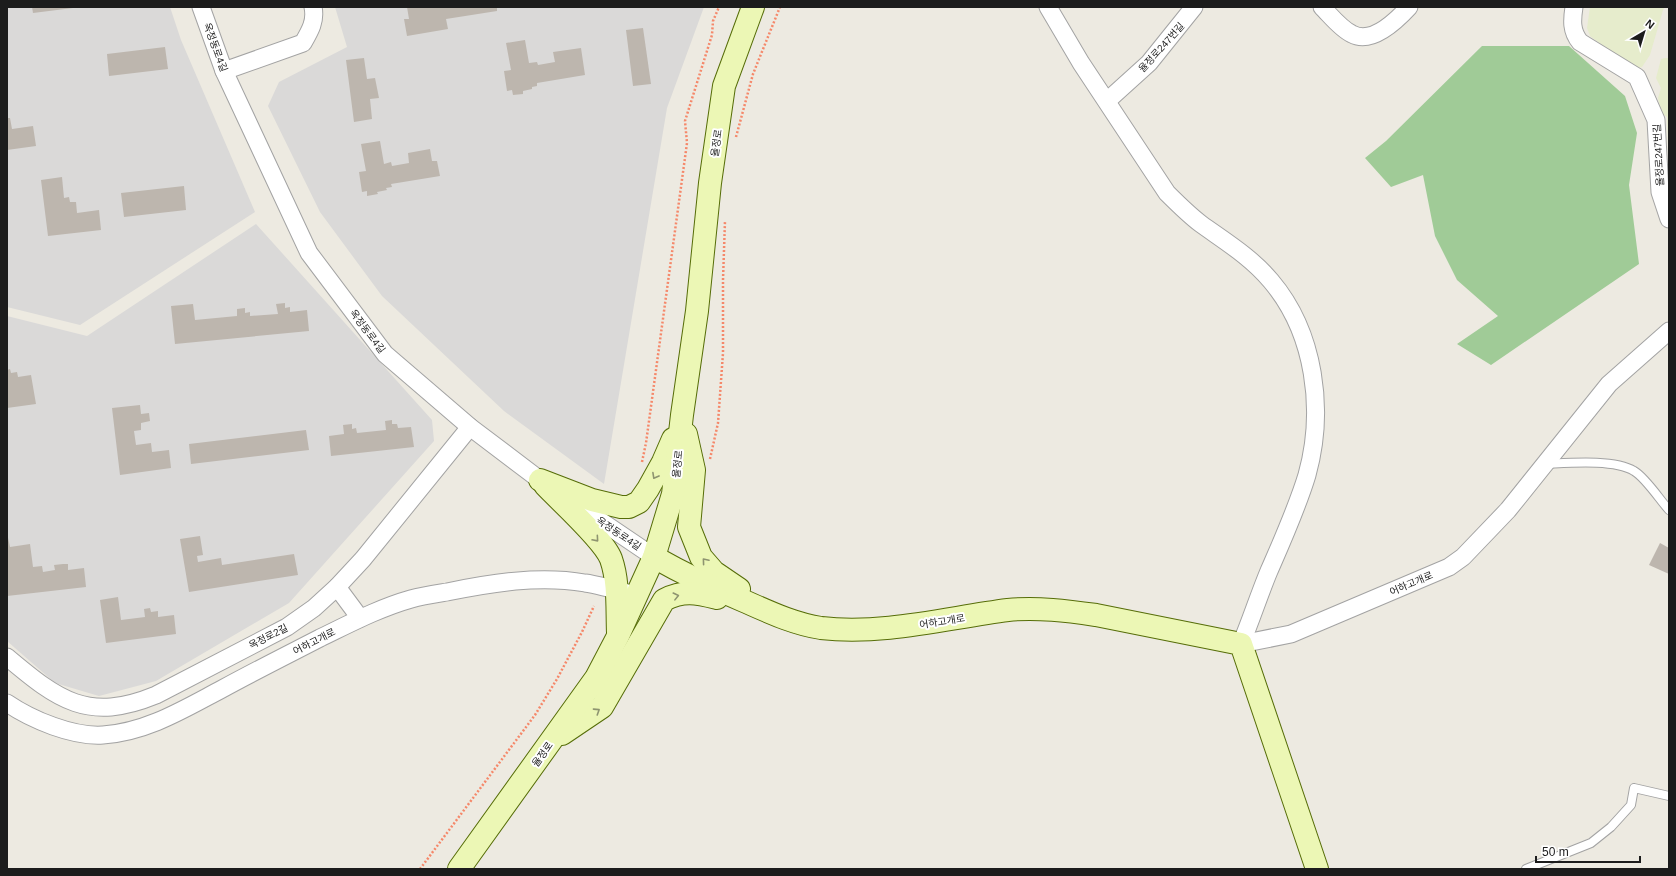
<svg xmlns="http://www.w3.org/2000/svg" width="1676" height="876" viewBox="0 0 1676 876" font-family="Arial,'Noto Sans KR',sans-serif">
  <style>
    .residential { fill: #dad9d8 }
    .farmland { fill: #e6eccc }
    .forest { fill: #a0cb97 }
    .building { fill: #bdb6ae }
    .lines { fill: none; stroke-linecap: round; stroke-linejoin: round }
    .lane-casing { stroke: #a3a3a3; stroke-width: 10 }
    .street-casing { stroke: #a3a3a3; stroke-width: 19 }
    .secondary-casing { stroke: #566d08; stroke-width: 24 }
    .path { stroke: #f5886a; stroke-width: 2.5; stroke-dasharray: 2 2; stroke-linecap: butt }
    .lane { stroke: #fff; stroke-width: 8 }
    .street { stroke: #fff; stroke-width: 17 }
    .secondary { stroke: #ecf7b5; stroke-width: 22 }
    .oneway { stroke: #8e9470 }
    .labels { text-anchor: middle; stroke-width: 4; stroke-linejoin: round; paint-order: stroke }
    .street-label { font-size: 10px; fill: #1c1c1c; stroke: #fff }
  </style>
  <rect width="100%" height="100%" fill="#edeae1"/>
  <g class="residential">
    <polygon points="7,7 170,7 181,40 255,212 80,325 7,307"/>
    <polygon points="335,7 704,7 667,108 604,484 504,411 382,296 320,212 268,106 279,82 347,47"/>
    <polygon points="256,224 432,420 434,441 289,603 156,681 99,696 55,683 7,641 7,316 87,336"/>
  </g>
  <g class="farmland">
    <polygon points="1590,7 1665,7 1663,10 1650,55 1642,67 1636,68 1630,66 1590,36 1587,28"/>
    <polygon points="1665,58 1669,58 1669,172 1667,117 1661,113 1658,98 1661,88 1656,78 1661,59"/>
  </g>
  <polygon class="forest" points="1482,46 1569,46 1625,96 1637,133 1629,185 1639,264 1491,365 1457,344 1498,316 1457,280 1435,236 1423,175 1391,187 1365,158 1386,141"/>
  <g class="building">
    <polygon points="32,7 73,7 73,8 33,13"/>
    <polygon points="407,7 497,7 497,11 446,19 448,29 407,36 404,19 409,19"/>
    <polygon points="643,28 651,84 633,86 626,30"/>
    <polygon points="525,40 529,63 537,62 538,65 555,62 553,52 581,48 585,75 537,83 537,86 532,87 532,89 523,91 523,94 513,95 512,90 507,91 504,71 511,70 506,43"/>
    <polygon points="165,47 168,69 109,76 107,54"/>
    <polygon points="364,58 367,79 375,78 379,98 370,99 372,119 354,122 346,60"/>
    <polygon points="7,118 10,118 12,129 33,126 36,146 7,150"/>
    <polygon points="380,141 384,164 391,162 392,166 409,163 408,153 430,149 432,161 437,161 440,176 391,184 392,187 386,188 387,190 377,192 378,194 367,196 367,191 362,192 359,172 366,171 361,144"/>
    <polygon points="62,177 64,198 69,197 70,202 76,202 77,213 99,210 101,230 48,236 41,180"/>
    <polygon points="184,186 186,210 124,217 121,193"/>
    <polygon points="285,303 285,308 290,307 290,312 307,310 309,331 175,344 171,306 193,304 195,320 237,316 237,309 245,308 245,313 250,312 250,316 278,314 276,304"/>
    <polygon points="10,369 11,373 17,372 18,377 31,375 36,404 7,408 7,370"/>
    <polygon points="140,405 141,414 149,413 150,421 141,423 141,430 134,431 136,445 151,443 152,452 169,450 171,468 120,475 112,408"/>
    <polygon points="392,420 392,424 397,424 398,428 411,427 414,447 331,456 329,436 344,434 343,425 352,424 352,429 356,428 357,433 386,430 385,421"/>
    <polygon points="306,430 309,450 191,464 189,444"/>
    <polygon points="7,533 10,547 30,544 33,567 42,566 43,572 55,570 54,565 63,564 68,564 68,570 84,568 86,587 7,596"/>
    <polygon points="200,536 203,555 197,556 198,562 221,558 222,565 294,554 298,575 189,592 180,539"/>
    <polygon points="1660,543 1669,548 1669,574 1649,565"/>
    <polygon points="118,597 121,620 145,617 144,609 150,608 151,612 158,611 158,617 174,615 176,634 106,643 100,600"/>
  </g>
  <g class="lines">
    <g class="lane-casing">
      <g id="lane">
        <path d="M1546,464C1569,463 1614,459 1634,471C1645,477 1660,500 1669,510"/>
        <polyline points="1526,869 1591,843 1611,827 1631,805 1634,788 1669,796"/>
      </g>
    </g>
    <g class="street-casing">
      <g id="street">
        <polyline points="201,7 224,71 309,253 385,354 470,427 540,480 654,557"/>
        <path d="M1048,7L1081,63L1167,193C1178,204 1189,215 1201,224C1226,242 1251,257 1271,281C1315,333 1325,410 1307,475C1297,508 1283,539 1269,571C1259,595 1251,620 1241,644"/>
        <path d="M1322,7C1331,16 1341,29 1352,34C1372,45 1397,20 1409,7"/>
        <path d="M1574,7C1572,20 1571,31 1580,42L1637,77L1656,120L1660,192L1669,219"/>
        <path d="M224,71L303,43C310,31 316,21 313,7"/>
        <polyline points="1107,101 1149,63 1194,7"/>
        <polyline points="337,587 360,618"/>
        <polyline points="1241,644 1291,634 1449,567 1463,557 1508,510 1609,384 1669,331"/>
        <path d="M7,657C58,700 88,723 156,695L287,627L314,608L337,587L363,559L470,427"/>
        <path d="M7,703C32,720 73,737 103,735C147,732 184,709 222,689C255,671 287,655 320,638C349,624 379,608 411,599C422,596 435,594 447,592C491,583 539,575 585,583C599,585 613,589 627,593"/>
      </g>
    </g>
    <g class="secondary-casing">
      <g id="secondary">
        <polyline points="686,434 694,470 689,527 701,557 714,572 739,589"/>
        <polyline points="540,480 592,500 621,507 629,507 639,502 648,489 663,462 673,439"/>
        <path d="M545,485C560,501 604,540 611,559C619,582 617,609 618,633"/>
        <path d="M654,557C684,574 713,588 744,601C769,612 794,624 821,628C884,635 946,618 1008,610C1037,607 1068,611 1096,615L1241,644L1317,869"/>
        <path d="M562,734L602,707L664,600C684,590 696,593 717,598"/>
        <polyline points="459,869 596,678 618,636 654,557 673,494 682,415 697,311 710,183 724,86 753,7"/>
      </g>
    </g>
    <g class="path">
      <polyline points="736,137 753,74 780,7"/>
      <polyline points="710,459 718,423 723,353 723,280 725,221"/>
      <polyline points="642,462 646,443 687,143 685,121 712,35 713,21 719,7"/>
      <polyline points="420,869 535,715 557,679 582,632 594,606"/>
    </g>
    <use href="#lane" class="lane"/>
    <use href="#street" class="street"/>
    <use href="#secondary" class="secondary"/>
  </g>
  <defs><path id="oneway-chevron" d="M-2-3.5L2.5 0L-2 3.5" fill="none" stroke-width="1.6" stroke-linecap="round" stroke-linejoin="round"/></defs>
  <g class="oneway">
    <use href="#oneway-chevron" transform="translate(655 476) rotate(119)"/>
    <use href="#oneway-chevron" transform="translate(596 539) rotate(49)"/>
    <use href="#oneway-chevron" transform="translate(705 561) rotate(-130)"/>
    <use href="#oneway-chevron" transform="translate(676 596) rotate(-14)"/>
    <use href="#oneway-chevron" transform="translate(597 711) rotate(-33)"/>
  </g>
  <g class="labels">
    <g class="street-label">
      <text transform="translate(216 47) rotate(70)" y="4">옥정동로4길</text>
      <text transform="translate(1161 47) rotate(-48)" y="4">율정로247번길</text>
      <text transform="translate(716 143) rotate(-82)" y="4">율정로</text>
      <text transform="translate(1658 155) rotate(-93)" y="4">율정로247번길</text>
      <text transform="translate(368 331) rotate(53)" y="4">옥정동로4길</text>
      <text transform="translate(677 464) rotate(-84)" y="4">율정로</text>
      <text transform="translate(619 533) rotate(34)" y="4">옥정동로4길</text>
      <text transform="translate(1411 583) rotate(-23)" y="4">어하고개로</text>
      <text transform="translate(942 621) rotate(-9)" y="4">어하고개로</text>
      <text transform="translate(268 636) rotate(-27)" y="4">옥정로2길</text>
      <text transform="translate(314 641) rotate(-27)" y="4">어하고개로</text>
      <text transform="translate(542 754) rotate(-55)" y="4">율정로</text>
    </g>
  </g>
  <rect width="1676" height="876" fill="none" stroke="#1c1c1c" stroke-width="16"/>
  <g transform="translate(1644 32) rotate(38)" stroke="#ffffff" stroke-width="3" paint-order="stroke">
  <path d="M0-3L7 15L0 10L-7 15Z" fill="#1c1c1c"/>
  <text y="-6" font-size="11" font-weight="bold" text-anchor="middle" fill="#1c1c1c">N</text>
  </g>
  <path d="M1536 856v6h104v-6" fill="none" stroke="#1c1c1c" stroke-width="2"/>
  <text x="1542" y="856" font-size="12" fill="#1c1c1c" stroke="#ffffff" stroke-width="3" paint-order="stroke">50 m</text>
</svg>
